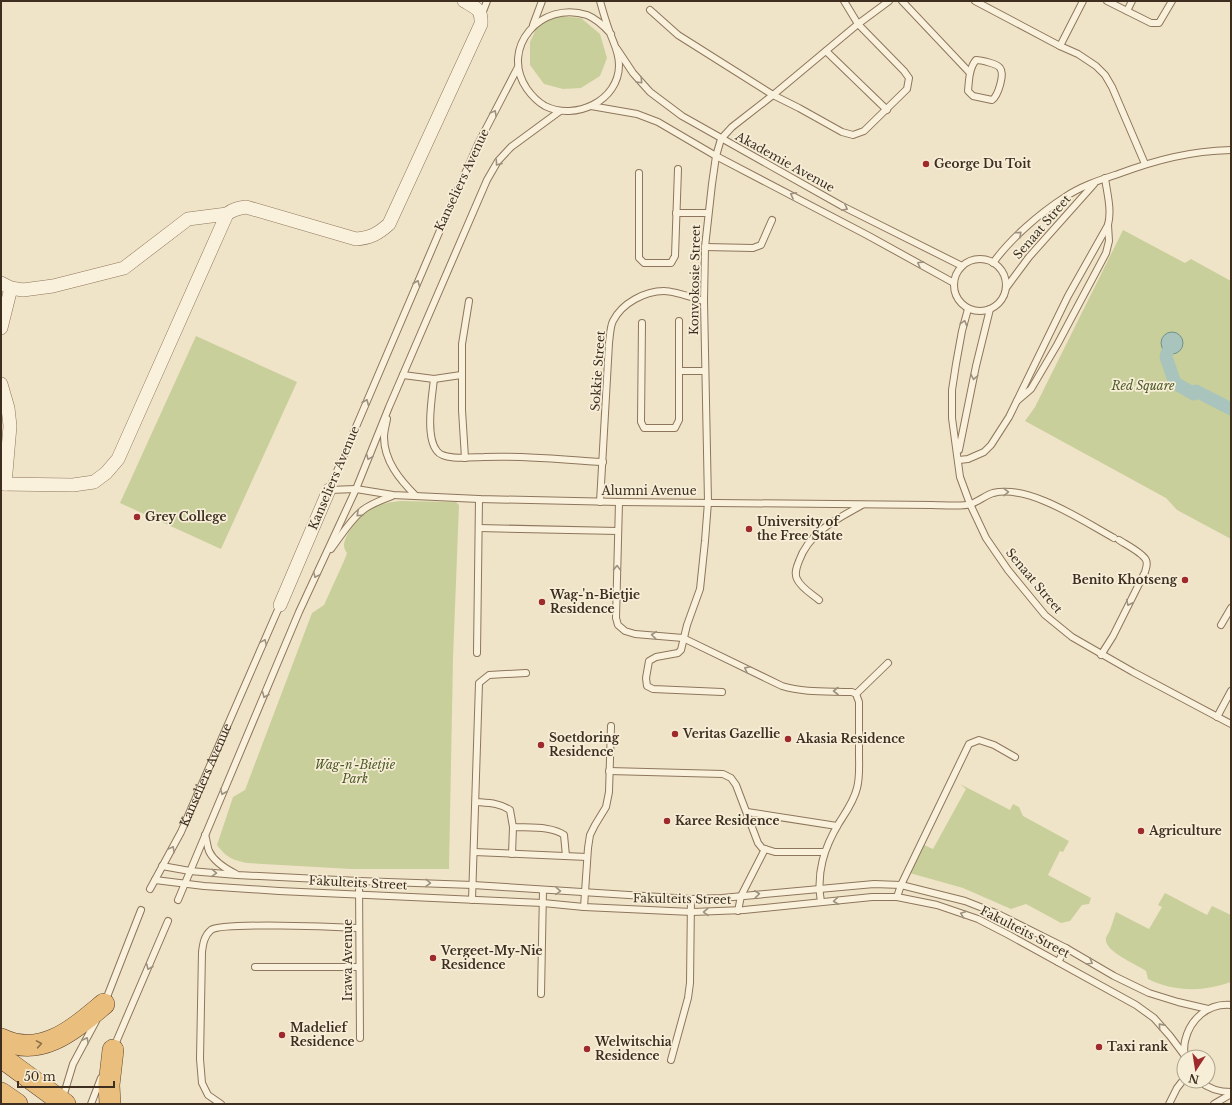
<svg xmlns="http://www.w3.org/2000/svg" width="1232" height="1105" viewBox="0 0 1232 1105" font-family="'Libre Baskerville',serif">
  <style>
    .green { fill: #c9cf9b }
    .water { fill: #a9c4bc; stroke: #6f938a }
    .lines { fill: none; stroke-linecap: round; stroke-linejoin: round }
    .canal { stroke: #a9c4bc; stroke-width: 13 }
    .service-casing { stroke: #8d765c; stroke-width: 8 }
    .minor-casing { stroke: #8d765c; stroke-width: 14 }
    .trunk-casing { stroke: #5b4430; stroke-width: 22 }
    .service { stroke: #faf1dc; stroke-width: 6 }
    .minor { stroke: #faf1dc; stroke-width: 13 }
    .trunk { stroke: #eabe7c; stroke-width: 21 }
    .oneway { stroke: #9c907e }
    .oneway2 { stroke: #8b6f49 }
    .poi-dot { fill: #9e2a2b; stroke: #f7eed8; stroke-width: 1.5 }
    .labels { text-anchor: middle; stroke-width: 3.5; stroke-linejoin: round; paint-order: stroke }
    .street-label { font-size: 12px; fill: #3d2e20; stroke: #f7eed8 }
    .poi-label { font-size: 12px; font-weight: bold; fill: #3d2e20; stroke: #f7eed8; text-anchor: start }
    .park-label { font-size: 12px; font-style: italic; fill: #4d5a26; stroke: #f7eed8 }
  </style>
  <rect width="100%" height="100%" fill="#f0e4c8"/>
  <g class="green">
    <polygon points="557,16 581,18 600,34 607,58 600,76 581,88 563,89 544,84 530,65 530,42 539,23"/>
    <polygon points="1123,230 1185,263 1191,259 1231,281 1231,539 1177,510 1166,498 1025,421 1035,407"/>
    <polygon points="196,336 297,382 221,549 120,503"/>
    <path d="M400,501L456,502L459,505L453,659L449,869H351L247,863C232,860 226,857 217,845L233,797L245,790L312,613L324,605L344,561L347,553C345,550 344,548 344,545C345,532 362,514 373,508C380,504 391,502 400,501Z"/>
    <polygon points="960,784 1010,810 1013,804 1019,807 1023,816 1069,841 1063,852 1060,851 1048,875 1091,898 1089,904 1082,905 1070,921 1061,923 1026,904 1011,909 963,888 906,872 922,844 933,849 966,789"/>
    <path d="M1165,893L1207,915L1212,906L1231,915V982C1204,992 1174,992 1148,979L1146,971C1136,964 1103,951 1106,938C1107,935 1110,931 1111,927C1113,922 1114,917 1116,912L1149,929L1162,907L1158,905Z"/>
  </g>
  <circle class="water" cx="1172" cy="343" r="11"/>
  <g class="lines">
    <polyline class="canal" points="1167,353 1166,357 1175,383 1194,394 1196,391 1231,409"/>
    <g class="service-casing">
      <g id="service">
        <path d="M600,1C603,12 606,22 610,33C614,44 619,52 619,65C619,101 575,121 545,106C538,102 532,96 527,89C499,48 541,0 587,15C597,19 604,26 611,34"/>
        <polyline points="902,1 970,73"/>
        <polyline points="975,1 1060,46 1078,54 1096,66 1105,75 1112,87 1145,164"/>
        <polyline points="1107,1 1151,23 1159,23 1172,1"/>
        <polyline points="650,10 678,35 773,95 799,108 842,132 853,135 864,131 907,89 909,78 904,71 858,24 844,1"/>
        <polyline points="1127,11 1132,1"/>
        <polyline points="482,14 487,1"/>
        <polyline points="533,25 542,1"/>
        <polyline points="1060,46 1083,1"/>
        <polyline points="617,49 633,73 650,92 682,116 842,206 962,266"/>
        <polyline points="826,51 887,110"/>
        <path d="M976,60C981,60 998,64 1000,68C1005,74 998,96 992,100L973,96L968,91C969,81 969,68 976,60Z"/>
        <path d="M518,67L478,144L441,228L329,490L356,489L393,495L479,499L619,502L932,505C941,505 964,507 971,504C979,501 986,495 993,493C1029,484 1083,521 1114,538"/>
        <polyline points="591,106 637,114 658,122 716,156 867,235 954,283"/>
        <polyline points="639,173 639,258 644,263 671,263 675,256 678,169"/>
        <polyline points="676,213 708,213"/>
        <polyline points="705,247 753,248 761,245 772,220"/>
        <circle cx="980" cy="285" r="26"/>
        <path d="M993,263C1010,239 1040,213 1065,197C1081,186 1100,180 1118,174C1156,160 1190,151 1231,150"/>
        <polyline points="1006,288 1029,257 1094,184"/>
        <polyline points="968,309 962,331 956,364 952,390 952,418 960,477 970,504 986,538 1008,570 1045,615 1072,637 1133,672 1231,724"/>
        <polyline points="642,323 641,422 644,428 675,428 679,420 679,321"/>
        <polyline points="679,371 705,371"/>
        <polyline points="403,375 434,379 461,375"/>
        <path d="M434,379C432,397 425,437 437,451C444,461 473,457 484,457C523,455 564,460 603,462"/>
        <polyline points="1017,401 1031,389 1057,345 1106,253 1109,241 1108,225"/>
        <path d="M387,419C386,425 384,431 384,437C384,461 400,480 416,496"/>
        <polyline points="959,450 976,366 990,309"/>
        <polyline points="465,458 462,410 462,344 469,301"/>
        <path d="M959,460L968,459L984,452L991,445L1009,417L1068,296L1108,225C1112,210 1107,193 1105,178"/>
        <path d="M600,502L609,343C610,336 610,327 613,321C622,303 645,291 664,291C674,291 694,298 704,301"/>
        <path d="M619,502L616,618L618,625L625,631L635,634L683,638L782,686C805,693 828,691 852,692L856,694L859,702C859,719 859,737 859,754C859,765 860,777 857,788C854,801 846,812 839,823C824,848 816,873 821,902"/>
        <polyline points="479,528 618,531"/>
        <path d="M331,549C341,536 350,520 363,510C372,503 382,500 392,496"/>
        <path d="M819,600C812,594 801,588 797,579C794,573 797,566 799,561C809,532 837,519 862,505"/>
        <polyline points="1221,625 1231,608"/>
        <polyline points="477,653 479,499"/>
        <path d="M1101,655L1113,636L1145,572C1146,568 1148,564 1146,560C1143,553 1125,544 1119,540"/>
        <polyline points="722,692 653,689 647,686 646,678 649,661 656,657 678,653 681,650 687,625 700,589 705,541 708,502 704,301 705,247 712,184 716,156 721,139 732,127 773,95 858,24 889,1"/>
        <polyline points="856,694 888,663"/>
        <polyline points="1217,717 1231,691"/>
        <polyline points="609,771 723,774 731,778 736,785 758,843 762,848 775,852 824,852"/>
        <path d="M476,802C488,803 500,803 510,810L513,827L512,854"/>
        <polyline points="747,812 837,826"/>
        <path d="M513,827C529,828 552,826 564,835L566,856"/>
        <path d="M205,835C207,840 207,846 209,851C214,862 226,869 236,874"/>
        <polyline points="474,852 587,857"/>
        <polyline points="162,866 190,871 237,875 359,881 473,885 691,899 722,898 874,884 901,885 965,901 998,914 1066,948 1114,976 1149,993 1178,1002 1208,1009"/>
        <polyline points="155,880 204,886 279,891 543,903 584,907 692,912 744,910 872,897 897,897 937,905 978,919 1009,935 1136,1005 1154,1018 1170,1036 1185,1056"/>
        <polyline points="359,881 360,1038"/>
        <path id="s1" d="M150,889L181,832L280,605"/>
        <polyline points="897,897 901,885 969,744 979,740 994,745 1015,757"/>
        <polyline points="178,900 299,612 356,489 389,407 487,180 498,161 511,147 560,111"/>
        <polyline points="472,900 479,683 489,675 526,673"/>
        <polyline points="584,907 588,848 590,835 595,825 606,807 609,792 611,726"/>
        <polyline points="738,911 741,896 765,849"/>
        <polyline points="1058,962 1066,948"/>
        <polyline points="255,967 359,967"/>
        <polyline points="541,994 543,890"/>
        <polyline points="105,1002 141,910"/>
        <polyline points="114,1047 168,921"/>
        <path d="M1185,1057C1184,1052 1184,1046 1185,1041C1190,1019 1208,1003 1231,1005"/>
        <polyline points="671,1060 688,998 690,983 691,899"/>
        <path d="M1199,1081C1209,1089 1218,1092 1231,1092"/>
        <polyline points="63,1097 73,1064 96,1021"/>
        <polyline points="91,1104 101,1078"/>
        <path d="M221,1104L208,1095L202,1083L200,1059L202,952C203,944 204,936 211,930C222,922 338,927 358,928"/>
        <polyline points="1169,1104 1177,1088 1184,1079"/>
        <polyline points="1214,1104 1231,1094"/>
      </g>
    </g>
    <g class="minor-casing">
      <g id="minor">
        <polyline points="1,283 11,288 23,290 53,286 124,268 188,219 227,214"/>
        <polyline points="1,328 11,288"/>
        <polyline points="1,384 8,408 10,426 5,484"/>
        <path d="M1,484L73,485L94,482L106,473L118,459L227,214C233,209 239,208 246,207L356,239C370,238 378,234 389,224L481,24C482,9 476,8 464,1"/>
        <polyline points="280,605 329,490"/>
      </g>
    </g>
    <g class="trunk-casing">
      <g id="trunk">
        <path d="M1,1039C42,1059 75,1028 104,1004"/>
        <polyline points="1,1057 65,1104"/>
        <polyline points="1,1093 17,1104"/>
        <polyline points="110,1104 109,1085 113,1050"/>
      </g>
    </g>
    <use href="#service" class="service"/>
    <use href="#minor" class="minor"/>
    <use href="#trunk" class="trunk"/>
  </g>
  <defs><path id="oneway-chevron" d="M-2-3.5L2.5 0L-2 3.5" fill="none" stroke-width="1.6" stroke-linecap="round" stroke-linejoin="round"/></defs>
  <g class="oneway">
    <use href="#oneway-chevron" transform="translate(640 81) rotate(47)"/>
    <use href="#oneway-chevron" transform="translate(494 113) rotate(-62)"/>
    <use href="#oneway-chevron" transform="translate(498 163) rotate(125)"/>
    <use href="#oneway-chevron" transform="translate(793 195) rotate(-152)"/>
    <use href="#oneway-chevron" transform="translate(845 208) rotate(27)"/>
    <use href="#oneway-chevron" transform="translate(1019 234) rotate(-42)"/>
    <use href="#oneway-chevron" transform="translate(920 264) rotate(-151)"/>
    <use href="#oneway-chevron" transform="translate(417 283) rotate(-67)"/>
    <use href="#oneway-chevron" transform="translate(964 323) rotate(-74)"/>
    <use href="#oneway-chevron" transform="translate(974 377) rotate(101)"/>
    <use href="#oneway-chevron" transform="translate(366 402) rotate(-67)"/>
    <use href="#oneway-chevron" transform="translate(369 457) rotate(112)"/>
    <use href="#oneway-chevron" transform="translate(1006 492) rotate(-1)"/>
    <use href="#oneway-chevron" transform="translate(359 514) rotate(138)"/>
    <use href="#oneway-chevron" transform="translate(617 568) rotate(-88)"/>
    <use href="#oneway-chevron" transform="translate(316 575) rotate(114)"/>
    <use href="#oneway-chevron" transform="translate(1129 603) rotate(116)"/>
    <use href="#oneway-chevron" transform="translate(654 635) rotate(-175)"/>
    <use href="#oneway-chevron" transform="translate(264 642) rotate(-66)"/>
    <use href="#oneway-chevron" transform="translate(747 669) rotate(-154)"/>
    <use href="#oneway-chevron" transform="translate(836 691) rotate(180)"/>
    <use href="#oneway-chevron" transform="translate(265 695) rotate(113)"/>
    <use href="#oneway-chevron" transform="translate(223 792) rotate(113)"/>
    <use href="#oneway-chevron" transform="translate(172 849) rotate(-62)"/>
    <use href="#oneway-chevron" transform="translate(214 873) rotate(4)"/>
    <use href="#oneway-chevron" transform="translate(428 883) rotate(2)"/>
    <use href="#oneway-chevron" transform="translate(558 891) rotate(3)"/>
    <use href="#oneway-chevron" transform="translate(757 894) rotate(-6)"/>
    <use href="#oneway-chevron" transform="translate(836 901) rotate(174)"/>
    <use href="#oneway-chevron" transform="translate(706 912) rotate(178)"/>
    <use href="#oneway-chevron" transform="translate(963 914) rotate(-160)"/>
    <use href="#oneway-chevron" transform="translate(1090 962) rotate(30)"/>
    <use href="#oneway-chevron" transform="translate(149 967) rotate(113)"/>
    <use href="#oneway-chevron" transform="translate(1161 1026) rotate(-132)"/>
    <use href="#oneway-chevron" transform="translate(86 1040) rotate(-63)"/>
  </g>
  <use class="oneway2" href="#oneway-chevron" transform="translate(39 1044) rotate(-10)"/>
  <g class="poi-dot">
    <circle cx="926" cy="164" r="4"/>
    <circle cx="137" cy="517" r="4"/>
    <circle cx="749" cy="529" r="4"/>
    <circle cx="1185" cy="580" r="4"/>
    <circle cx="542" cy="602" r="4"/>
    <circle cx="675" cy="734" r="4"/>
    <circle cx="788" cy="739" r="4"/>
    <circle cx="541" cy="745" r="4"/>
    <circle cx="667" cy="821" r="4"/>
    <circle cx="1141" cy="831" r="4"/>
    <circle cx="433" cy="958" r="4"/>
    <circle cx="282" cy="1035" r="4"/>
    <circle cx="1099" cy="1047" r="4"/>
    <circle cx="587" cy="1049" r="4"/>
  </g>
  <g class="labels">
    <g class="street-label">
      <text transform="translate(785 162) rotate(29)" y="4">Akademie Avenue</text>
      <text transform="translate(462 180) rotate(-65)" y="4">Kanseliers Avenue</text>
      <text transform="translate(1042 227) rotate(-49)" y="4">Senaat Street</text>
      <text transform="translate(695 280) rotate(-89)" y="4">Konvokosie Street</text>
      <text transform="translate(598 371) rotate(-86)" y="4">Sokkie Street</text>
      <text transform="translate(334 478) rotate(-67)" y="4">Kanseliers Avenue</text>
      <text x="649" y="495">Alumni Avenue</text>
      <text transform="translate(1034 581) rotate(50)" y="4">Senaat Street</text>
      <text dy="4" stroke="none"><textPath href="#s1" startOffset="127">Kanseliers Avenue</textPath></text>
      <text transform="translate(358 883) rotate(3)" y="4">Fakulteits Street</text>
      <text transform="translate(682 899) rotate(1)" y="4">Fakulteits Street</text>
      <text transform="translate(1025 932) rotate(27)" y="4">Fakulteits Street</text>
      <text transform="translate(348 960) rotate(-90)" y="4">Irawa Avenue</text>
    </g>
    <g class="poi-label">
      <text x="934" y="168">George Du Toit</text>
      <text x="145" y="521">Grey College</text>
      <text x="757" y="526">University of<tspan x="757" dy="14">the Free State</tspan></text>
      <text x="1177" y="584" text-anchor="end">Benito Khotseng</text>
      <text x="550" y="599">Wag-'n-Bietjie<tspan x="550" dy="14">Residence</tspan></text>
      <text x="683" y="738">Veritas Gazellie</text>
      <text x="549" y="742">Soetdoring<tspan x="549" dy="14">Residence</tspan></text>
      <text x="796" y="743">Akasia Residence</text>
      <text x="675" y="825">Karee Residence</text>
      <text x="1149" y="835">Agriculture</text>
      <text x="441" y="955">Vergeet-My-Nie<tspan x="441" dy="14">Residence</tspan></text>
      <text x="290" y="1032">Madelief<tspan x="290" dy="14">Residence</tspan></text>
      <text x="595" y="1046">Welwitschia<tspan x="595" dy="14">Residence</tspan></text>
      <text x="1107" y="1051">Taxi rank</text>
    </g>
    <g class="park-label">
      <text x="1143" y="390">Red Square</text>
      <text x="355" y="769">Wag-n'-Bietjie<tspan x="355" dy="14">Park</tspan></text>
    </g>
  </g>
  <rect width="1232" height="1105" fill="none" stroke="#3d2e20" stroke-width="4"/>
  <g transform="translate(1196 1069) rotate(192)"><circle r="19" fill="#f7eed8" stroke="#ada18e"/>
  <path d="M0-3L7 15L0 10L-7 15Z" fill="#9e2a2b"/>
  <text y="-6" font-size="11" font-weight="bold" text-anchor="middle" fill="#3d2e20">N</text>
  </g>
  <path d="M18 1081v6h96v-6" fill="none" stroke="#3d2e20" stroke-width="2"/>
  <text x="24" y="1081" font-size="12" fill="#3d2e20" stroke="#f7eed8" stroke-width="3" paint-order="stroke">50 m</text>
</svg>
